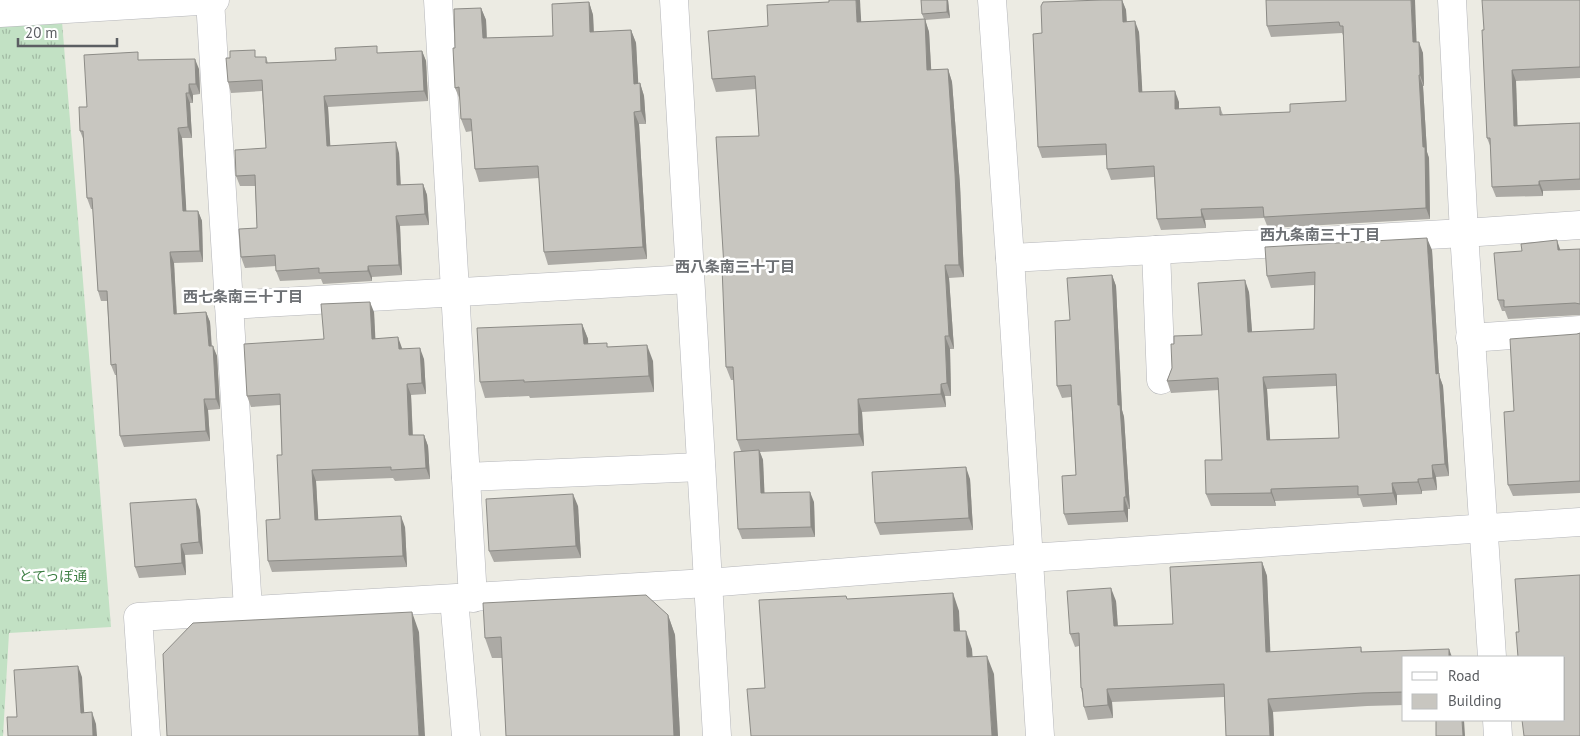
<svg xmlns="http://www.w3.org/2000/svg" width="1580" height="736" viewBox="0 0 1580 736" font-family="'PT Sans','Noto Sans JP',sans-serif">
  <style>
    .grass { fill: url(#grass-tufts) }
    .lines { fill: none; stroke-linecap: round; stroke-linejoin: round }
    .minor-casing { stroke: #b4b5b9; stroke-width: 29 }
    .minor { stroke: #fff; stroke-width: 28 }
    .wall { fill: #acaaa5; fill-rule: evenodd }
    .shaded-wall { fill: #8c8b86 }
    .building { fill: #c8c6c0; stroke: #8c8b86; fill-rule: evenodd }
    .labels { text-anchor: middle; stroke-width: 5; stroke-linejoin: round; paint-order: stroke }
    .park-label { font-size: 14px; fill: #3e7f44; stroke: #fff }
    .neighbourhood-label { font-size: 15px; font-weight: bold; fill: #6d7074; stroke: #fff }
  </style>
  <defs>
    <pattern id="grass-tufts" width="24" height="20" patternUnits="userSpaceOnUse" patternTransform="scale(1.25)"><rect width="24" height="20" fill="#c2e1c4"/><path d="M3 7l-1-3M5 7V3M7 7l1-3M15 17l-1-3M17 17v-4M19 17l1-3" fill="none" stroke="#a1baa3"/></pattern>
  </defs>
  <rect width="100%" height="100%" fill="#ecebe3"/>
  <polygon class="grass" points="0,0 61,9 111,627 9,633 3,736 0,736"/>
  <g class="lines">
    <g class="minor-casing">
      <g id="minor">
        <polyline points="210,0 248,609"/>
        <polyline points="438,0 473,598"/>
        <polyline points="674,0 717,736"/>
        <polyline points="992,0 1010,258 1040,736"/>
        <polyline points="1452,0 1464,233 1492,657"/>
        <polyline points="0,13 215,0"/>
        <polyline points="1156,250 1161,380"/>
        <polyline points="1010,258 1464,233 1580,225"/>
        <polyline points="229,305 690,279"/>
        <polyline points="1470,338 1580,330"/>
        <polyline points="466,477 701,467"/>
        <polyline points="454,599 466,736"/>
        <polyline points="1497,720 1498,736"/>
        <polyline points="146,736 138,617 707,583 1029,558 1580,522"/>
      </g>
    </g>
    <use href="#minor" class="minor"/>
  </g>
  <g class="wall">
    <polygon points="921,0 948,0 950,18 925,20 929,32 931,70 948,69 952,82 960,185 964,277 949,278 954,349 950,349 951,396 945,396 946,407 862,412 864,446 760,452 763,460 764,493 814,502 815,537 742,539 738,529 741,451 737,440 734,380 731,380 726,367 724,267 759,136 756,89 716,92 712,79 861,22 924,19 922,14"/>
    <polygon points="1122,0 1126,10 1127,22 1139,32 1142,92 1179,102 1179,109 1220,107 1223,115 1290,112 1346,101 1344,37 1342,33 1271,37 1267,26 1266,0 1416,42 1423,53 1424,86 1423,86 1427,152 1429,158 1430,219 1268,228 1264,218 1239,219 1205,220 1206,228 1161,230 1157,219 1154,177 1111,180 1107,169 1107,155 1042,158 1038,147 1042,33"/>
    <polygon points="1580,0 1580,78 1516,81 1517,125 1580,123 1580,190 1543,191 1543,196 1496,197 1492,187 1491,148 1487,138 1484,30"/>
    <polygon points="589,2 593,15 594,32 631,30 636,43 638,83 640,83 644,96 646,124 639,124 647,259 548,265 544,252 539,178 479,182 475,169 472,131 466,132 461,119 460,100 455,88 455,48 481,8 486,20 487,38 553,36"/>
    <polygon points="422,51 426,61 428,101 328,107 330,146 399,153 401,185 423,184 427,195 429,225 400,226 402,275 372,277 372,281 323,284 321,279 280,281 276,271 276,266 245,268 241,257 257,228 255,186 240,186 236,176 266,148 262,91 231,93 228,82 257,57 266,57 268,63 336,60 379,53"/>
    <polygon points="140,60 199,69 200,94 193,95 193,103 190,103 192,138 182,138 186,211 198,211 202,221 203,262 174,263 177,314 206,312 210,322 212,346 217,356 220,409 208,410 210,441 124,447 120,436 117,375 115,375 111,365 107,301 101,301 98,291 93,209 91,209 87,198 84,141 80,131 87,107"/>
    <polygon points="1580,249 1580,315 1508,319 1505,311 1502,311 1498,300"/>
    <path d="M1432,250L1439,375L1443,386L1449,476L1436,477L1437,490L1422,491V494L1397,495V505L1363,507L1360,498L1275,501L1276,506H1211L1206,494L1222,460L1219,390L1171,393L1167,381L1172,368L1174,344L1202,335L1249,292L1252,332L1314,329V285L1271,288L1267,276ZM1336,386L1339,438L1270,440L1267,389Z"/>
    <polygon points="1112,275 1116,286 1122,410 1124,417 1130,509 1128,509 1128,522 1068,525 1064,514 1076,475 1071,397 1062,398 1057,386 1070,320"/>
    <polygon points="374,312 375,339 402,348 402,349 424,359 426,394 411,395 413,435 424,435 428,446 430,479 395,481 393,478 316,481 318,520 405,527 407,567 272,572 268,561 280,519 282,455 280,405 251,407 247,396 324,339"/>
    <polygon points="582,324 588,339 588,343 609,347 653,361 654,392 530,398 529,396 485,398 480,382"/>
    <polygon points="1580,333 1580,493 1513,496 1508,485 1514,411 1577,334"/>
    <polygon points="970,479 973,530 880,535 875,523"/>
    <polygon points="578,506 581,558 494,562 489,551"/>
    <polygon points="200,510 203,554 185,555 186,575 139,578 135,567"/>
    <polygon points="1262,562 1267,576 1270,652 1361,647 1362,652 1404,657 1404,705 1367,706 1273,712 1274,736 1226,736 1224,697 1112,702 1113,718 1088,720 1084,707 1082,693 1081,688 1079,646 1075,647 1070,634 1116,601 1117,626 1173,624"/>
    <polygon points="668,615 675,635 680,736 506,736 502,658 492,658 485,638"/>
  </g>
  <g class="shaded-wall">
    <polygon points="856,0 860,0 862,35 857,22"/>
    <polygon points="947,0 948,0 950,18 947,12"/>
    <polygon points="1122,0 1126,10 1127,33 1123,22"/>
    <polygon points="1411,0 1415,0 1417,53 1413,42"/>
    <polygon points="589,2 593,15 594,44 590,32"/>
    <polygon points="481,8 486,20 487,51 483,38"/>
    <polygon points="925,19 929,32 932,83 927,70"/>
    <polygon points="1135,21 1139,32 1143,103 1139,92"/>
    <polygon points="631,30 636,43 639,96 634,84"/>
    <polygon points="1419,42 1423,53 1424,86 1420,75"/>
    <polygon points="422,51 426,61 428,101 424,91"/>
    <polygon points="195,59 199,69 200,94 196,84"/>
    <polygon points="948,69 952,82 960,185 964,277 959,265"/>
    <polygon points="1512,70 1516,81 1518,136 1514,126"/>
    <polygon points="1419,75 1423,86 1427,152 1429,158 1430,219 1426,208"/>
    <polygon points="640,83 644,96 646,124 641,111"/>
    <polygon points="189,84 193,95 193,103 189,93"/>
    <polygon points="1175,91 1179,102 1179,120 1175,109"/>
    <polygon points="186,93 190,103 192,138 188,127"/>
    <polygon points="324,96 328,107 331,156 327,146"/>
    <polygon points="634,112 639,124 647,259 643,247"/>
    <polygon points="178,128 182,138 187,221 183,211"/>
    <polygon points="396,142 399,153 401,196 397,185"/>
    <polygon points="1539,181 1543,191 1543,196 1539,185"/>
    <polygon points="423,184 427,195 429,225 425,214"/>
    <polygon points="1201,209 1205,220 1206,228 1202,217"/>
    <polygon points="198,211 202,221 203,262 200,251"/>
    <polygon points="396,216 400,226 402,275 399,265"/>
    <polygon points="1427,238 1432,250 1439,375 1443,386 1449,476 1445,464 1436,374"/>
    <polygon points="1557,240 1561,252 1558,250"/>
    <polygon points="170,252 174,263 177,324 174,314"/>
    <polygon points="945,265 949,278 954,349 949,336"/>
    <polygon points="368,266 372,277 372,281 368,271"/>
    <polygon points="1112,275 1116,286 1122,410 1124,417 1130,509 1126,497 1118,405"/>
    <polygon points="1245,280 1249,292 1253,345 1248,332"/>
    <polygon points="370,302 374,312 376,350 372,339"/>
    <polygon points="206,312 210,322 212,357 209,346"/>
    <polygon points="582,324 588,339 589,359 584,344"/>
    <polygon points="945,336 950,349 951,396 947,383"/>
    <polygon points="398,337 402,348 403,360 399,349"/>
    <polygon points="647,345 653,361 654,392 649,376"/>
    <polygon points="213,346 217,356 220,409 216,399"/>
    <polygon points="420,348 424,359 426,394 422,383"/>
    <polygon points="1263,377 1267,389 1271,453 1267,440"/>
    <polygon points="407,384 411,395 413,446 409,435"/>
    <polygon points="941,384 945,396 946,407 941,394"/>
    <polygon points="204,399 208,410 210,441 206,431"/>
    <polygon points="858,399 862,412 864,446 859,434"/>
    <polygon points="424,435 428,446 430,479 426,468"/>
    <polygon points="759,450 763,460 765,503 761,493"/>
    <polygon points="1432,465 1436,477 1437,490 1433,478"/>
    <polygon points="966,467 970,479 973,530 969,518"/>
    <polygon points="312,470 316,481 319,531 315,520"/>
    <polygon points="1418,479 1422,491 1422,494 1418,482"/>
    <polygon points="1392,483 1397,495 1397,505 1393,493"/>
    <polygon points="1271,489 1275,501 1276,506 1271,493"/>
    <polygon points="810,492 814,502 815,537 811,527"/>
    <polygon points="573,494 578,506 581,558 576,546"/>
    <polygon points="1124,497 1128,509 1128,522 1124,511"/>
    <polygon points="196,499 200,510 203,554 199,542"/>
    <polygon points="401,516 405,527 407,567 403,556"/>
    <polygon points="181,544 185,555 186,575 182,563"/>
    <polygon points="1262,562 1267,576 1271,665 1266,652"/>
    <polygon points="1111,588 1116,601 1119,639 1114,626"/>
    <polygon points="953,593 959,611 961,649 954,631"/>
    <polygon points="412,612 419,632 425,736 419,736"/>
    <polygon points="668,615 675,635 680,736 674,736"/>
    <polygon points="966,631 972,649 974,675 967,657"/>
    <polygon points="1449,649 1452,657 1449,657"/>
    <polygon points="987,656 994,674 998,736 992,736"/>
    <polygon points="78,666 82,677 85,725 81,713"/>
    <polygon points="1107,689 1112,702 1113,718 1108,705"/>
    <polygon points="1268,699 1273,712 1274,736 1270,736"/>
    <polygon points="92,712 96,724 97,736 93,736"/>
    <polygon points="1462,720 1464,720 1465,736 1463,736"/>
  </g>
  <g class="building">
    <polygon points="829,0 856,0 857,22 925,19 927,70 948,69 955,173 959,265 945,265 949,336 945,336 947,383 941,384 941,394 858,399 859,434 737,440 733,367 726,367 722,267 724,267 716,137 759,136 755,76 712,79 708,31 768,26 767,5 829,2"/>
    <polygon points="921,0 947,0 947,12 922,14"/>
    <polygon points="1102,0 1122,0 1123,22 1135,21 1139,92 1175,91 1175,109 1220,107 1220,115 1290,112 1290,104 1346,101 1343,26 1340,26 1339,22 1267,26 1266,0 1411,0 1413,42 1419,42 1420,75 1419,75 1423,147 1425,147 1426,208 1264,217 1263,207 1235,208 1201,209 1202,217 1157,219 1154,166 1107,169 1106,144 1038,147 1033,34 1042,33 1041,6 1043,2"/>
    <polygon points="1482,0 1580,0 1580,67 1512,70 1514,126 1580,123 1580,179 1539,181 1539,185 1492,187 1490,138 1487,138 1482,30 1484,30"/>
    <polygon points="589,2 590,32 631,30 634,84 640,83 641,111 634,112 643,247 544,252 538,166 475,169 471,119 461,119 459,87 455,88 453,48 455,48 454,9 481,8 483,38 553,36 552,4"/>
    <polygon points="377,46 377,53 422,51 424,91 324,96 327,146 396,142 397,185 423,184 425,214 396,216 399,265 368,266 368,271 319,273 319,268 276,271 275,255 241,257 239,229 257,228 255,175 236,176 235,150 266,148 262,80 228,82 226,58 230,58 230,51 255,50 255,57 266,57 266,63 336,60 335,48"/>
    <polygon points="138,52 138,60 195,59 196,84 189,84 189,93 186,93 188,127 178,128 183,211 198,211 200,251 170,252 174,314 206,312 209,346 213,346 216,399 204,399 206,431 120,436 116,364 111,365 107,291 98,291 92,198 87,198 83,131 80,131 79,107 87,107 84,55"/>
    <path d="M1427,238L1436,374L1439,373L1445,464L1432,465L1433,478L1418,479V482L1392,483L1393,493L1358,495V486L1271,489V493L1206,494L1205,460H1222L1218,378L1167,381L1172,368L1171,344H1174V336L1202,335L1198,283L1245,280L1248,332L1314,329L1315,272L1267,276L1265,247ZM1336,374L1339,438L1267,440L1263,377Z"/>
    <polygon points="1557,240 1558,250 1580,249 1580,304 1575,303 1504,307 1504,300 1498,300 1494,253 1522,251 1521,244"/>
    <polygon points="1112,275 1118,405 1120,405 1126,497 1124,497 1124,511 1064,514 1062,476 1076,475 1071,385 1057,386 1055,321 1070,320 1067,278"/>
    <polygon points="370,302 372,339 398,337 399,349 420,348 422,383 407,384 409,435 424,435 426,468 391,470 391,467 312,470 315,520 401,516 403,556 268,561 266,520 280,519 277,455 282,455 280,394 247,396 244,344 324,339 321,304"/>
    <polygon points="582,324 584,344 607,343 607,347 647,345 649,376 524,382 524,380 480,382 477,328"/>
    <polygon points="1580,333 1580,481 1508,485 1504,412 1514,411 1510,339 1577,334"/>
    <polygon points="759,450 761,493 810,492 811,527 738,529 734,452"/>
    <polygon points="966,467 969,518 875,523 872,472"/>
    <polygon points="573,494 576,546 489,551 486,499"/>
    <polygon points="196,499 199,542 181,544 182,563 135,567 130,503"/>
    <polygon points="1262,562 1266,652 1361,647 1361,652 1449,649 1449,657 1404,657 1404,692 1363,693 1268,699 1270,736 1226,736 1224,684 1107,689 1108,705 1084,707 1082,688 1081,688 1079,633 1070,634 1067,591 1111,588 1114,626 1173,624 1170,567"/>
    <polygon points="1580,575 1580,736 1524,736 1522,720 1564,720 1564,657 1518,657 1516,632 1519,632 1515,579"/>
    <polygon points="953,593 954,631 966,631 967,657 987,656 992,736 751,736 747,689 765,688 759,600 846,596 847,599"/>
    <polygon points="646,595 668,615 674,736 506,736 501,637 485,638 483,603"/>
    <polygon points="412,612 419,736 167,736 163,654 193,623"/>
    <polygon points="78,666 81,713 92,712 93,736 8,736 7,717 17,717 14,670"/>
    <polygon points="1436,720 1462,720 1463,736 1436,736"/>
  </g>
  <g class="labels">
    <g class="park-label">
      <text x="53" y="581">とてっぽ通</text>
    </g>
    <g class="neighbourhood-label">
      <text x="1320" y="240">西九条南三十丁目</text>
      <text x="735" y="272">西八条南三十丁目</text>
      <text x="243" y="302">西七条南三十丁目</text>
    </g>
  </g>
  <rect x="1402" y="656" width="162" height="65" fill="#ffffff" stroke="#bdbfc0"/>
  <rect x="1412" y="672" width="25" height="8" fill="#ffffff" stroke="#bdbfc0"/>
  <text x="1448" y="681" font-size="15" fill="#5b5e62">Road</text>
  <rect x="1412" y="694" width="25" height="15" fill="#c8c6c0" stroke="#bdbfc0"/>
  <text x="1448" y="706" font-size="15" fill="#5b5e62">Building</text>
  <path d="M18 38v8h99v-8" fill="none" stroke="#5b5e62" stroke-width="2.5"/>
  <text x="25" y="38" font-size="15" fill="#5b5e62" stroke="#ffffff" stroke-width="4" paint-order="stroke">20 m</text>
</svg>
